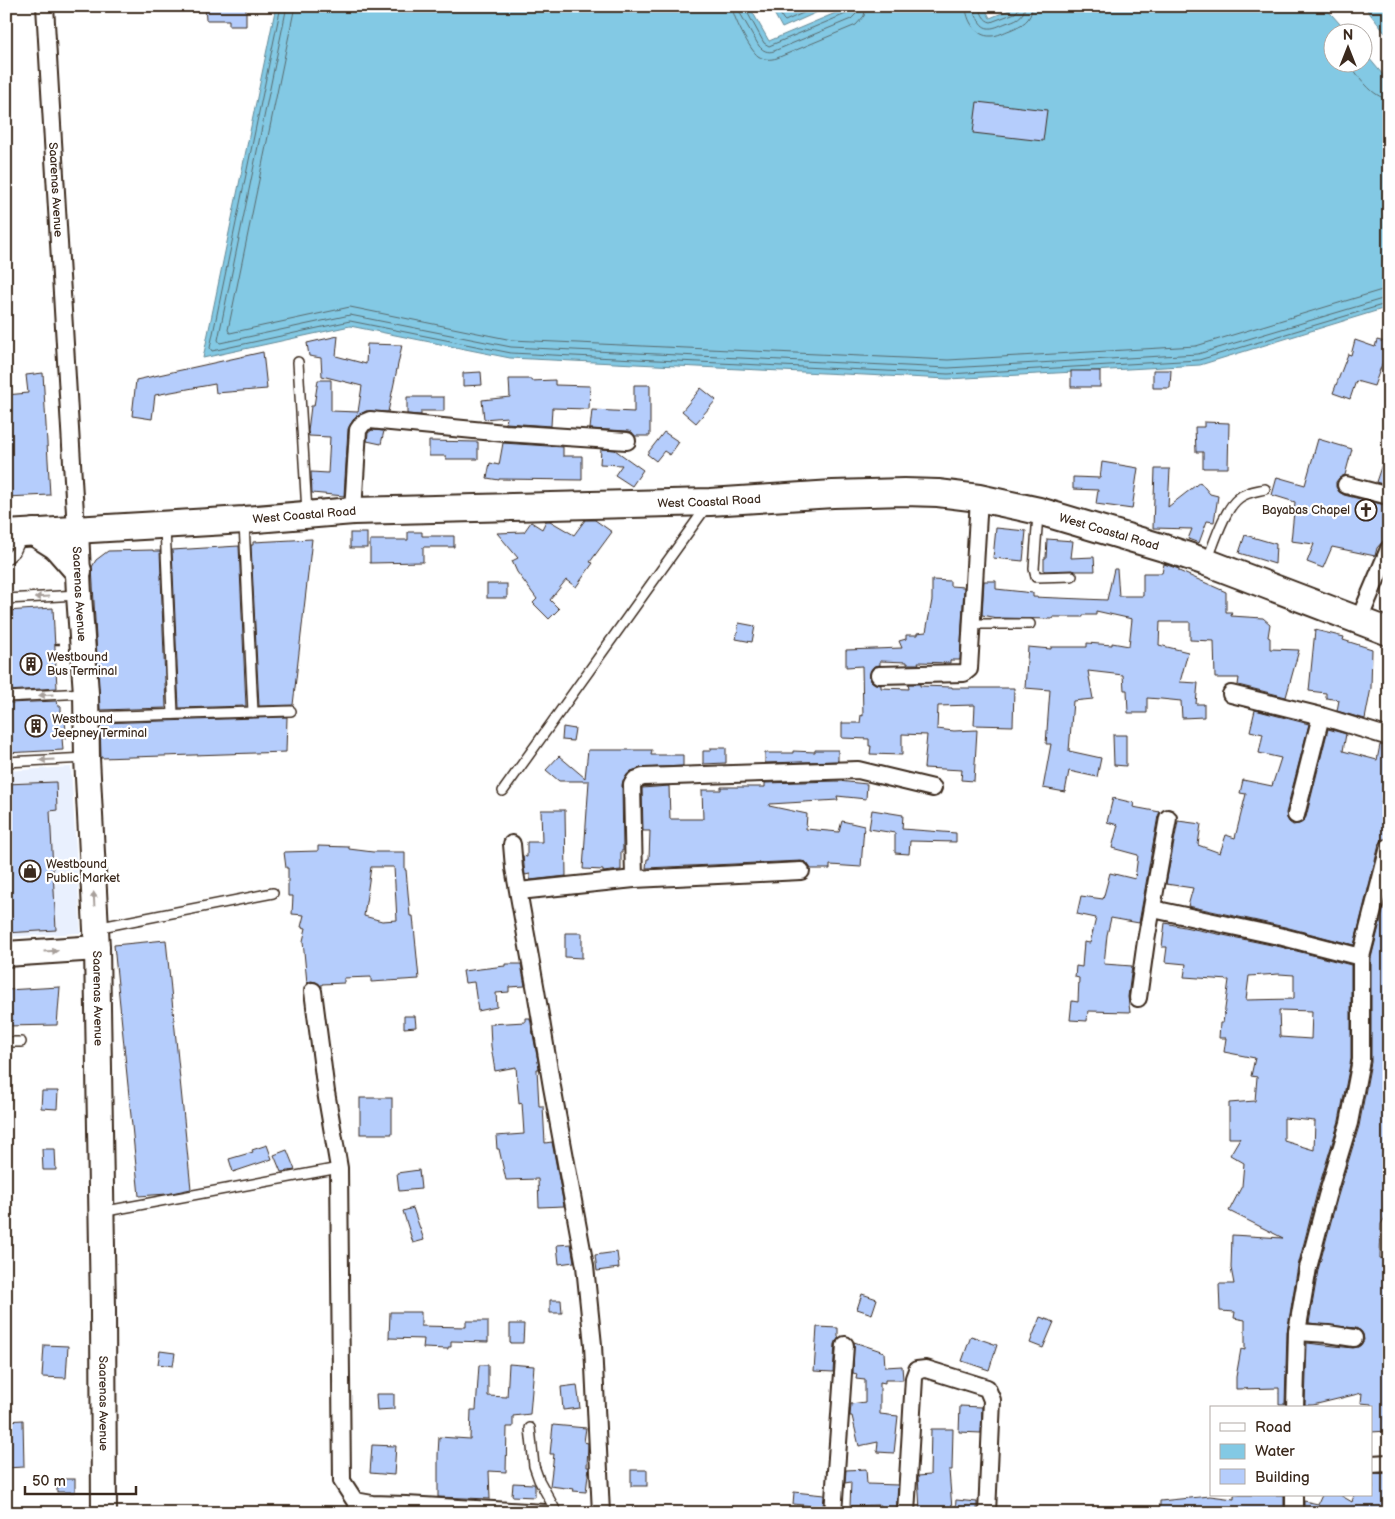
<svg xmlns="http://www.w3.org/2000/svg" width="1395" height="1519" viewBox="0 0 1395 1519" font-family="'Balsamiq Sans',sans-serif">
  <style>
    .built { fill: #e9f0fe }
    .water { fill: #83c9e4; stroke: #668995 }
    .lines { fill: none; stroke-linecap: round; stroke-linejoin: round }
    .shore { stroke: #586a6d; stroke-width: 1 }
    .building { fill: #b5cdfc; stroke: #3b2a1e; fill-rule: evenodd }
    .service-casing { stroke: #3b2a1e; stroke-width: 12 }
    .minor-casing { stroke: #3b2a1e; stroke-width: 20 }
    .secondary-casing { stroke: #3b2a1e; stroke-width: 28 }
    .primary-casing { stroke: #3b2a1e; stroke-width: 30 }
    .path { stroke: #3b2a1e; stroke-width: 2.5; stroke-dasharray: 5 4; stroke-linecap: butt }
    .service { stroke: #fff; stroke-width: 9 }
    .minor { stroke: #fff; stroke-width: 16 }
    .secondary { stroke: #fff; stroke-width: 24 }
    .primary { stroke: #fff; stroke-width: 26 }
    .oneway { fill: #a79f9a }
    .labels { text-anchor: middle; stroke-width: 4.5; stroke-linejoin: round; paint-order: stroke }
    .street-label { font-size: 12px; fill: #3b2a1e; stroke: #fff }
    .poi-label { font-size: 12px; fill: #3b2a1e; stroke: #fff; text-anchor: start }
  </style>
  <rect width="100%" height="100%" fill="#fff"/>
  <filter id="ink" filterUnits="userSpaceOnUse"><feTurbulence type="fractalNoise" baseFrequency=".02" numOctaves="2"/><feDisplacementMap in="SourceGraphic" scale="10" xChannelSelector="R" yChannelSelector="G"/><feConvolveMatrix kernelMatrix="1 2 1 2 8 2 1 2 1" color-interpolation-filters="sRGB"/></filter>
  <g filter="url(#ink)">
    <polygon class="built" points="71,767 81,933 6,937 6,771"/>
    <g class="water">
      <polygon points="276,6 749,6 769,41 852,6 984,6 990,18 1019,6 1324,6 1347,32 1332,32 1332,62 1362,62 1363,51 1389,82 1389,307 1200,365 948,379 510,358 350,326 203,358"/>
      <polygon points="770,6 831,6 782,28"/>
      <polygon points="1364,6 1389,6 1389,38"/>
    </g>
    <g class="lines">
      <g class="shore">
        <polyline points="281,6 210,348 212,351 350,321 511,353 948,374 1199,360 1389,303"/>
        <polyline points="287,6 218,340 220,343 350,315 511,347 948,368 1198,354 1389,297"/>
        <polyline points="295,6 228,330 230,333 350,307 512,340 948,360 1196,346 1382,290 1389,289"/>
        <path d="M732,6C732,16 750,50 758,56C764,60 770,60 777,58L856,25L864,16L866,6"/>
        <path d="M739,6L740,13L759,46C763,51 768,53 774,51L851,19L856,14L858,6"/>
        <polyline points="745,6 746,10 764,43 769,46 848,13 851,10 852,6"/>
        <polyline points="776,6 783,19 785,21 819,6"/>
        <path d="M966,6C966,20 976,37 991,36C998,36 1004,32 1010,30C1022,25 1032,21 1032,6"/>
        <path d="M973,6C974,12 976,16 979,21C986,33 996,27 1006,23C1015,20 1024,18 1025,6"/>
        <path d="M980,6C980,12 984,21 991,22L1015,13L1018,10V6"/>
        <path d="M1348,62C1358,75 1372,98 1389,99"/>
      </g>
    </g>
    <g class="building">
      <polygon points="205,6 246,6 246,26 229,26 229,20 206,20"/>
      <polygon points="977,102 1047,110 1043,141 973,133"/>
      <polygon points="338,336 336,356 366,364 367,344 402,345 388,412 366,411 355,417 350,425 348,429 344,496 312,493 311,472 328,473 330,437 309,436 308,431 311,406 314,406 318,380 331,380 331,411 358,412 362,386 322,376 321,358 309,356 307,343"/>
      <polygon points="1355,340 1375,347 1377,340 1389,343 1389,345 1374,386 1356,381 1350,399 1333,393 1348,354 1351,355"/>
      <polygon points="263,352 267,389 216,393 215,384 155,395 152,419 132,416 136,380"/>
      <polygon points="1153,370 1171,370 1170,388 1153,388"/>
      <rect x="1071" y="371" width="29" height="16"/>
      <polygon points="481,372 482,385 463,386 463,373"/>
      <polygon points="43,373 50,495 6,497 6,395 28,393 26,375"/>
      <polygon points="509,379 531,379 531,381 555,380 555,385 590,386 589,409 552,408 551,426 506,423 507,417 484,419 482,400 510,397"/>
      <polygon points="634,385 650,385 650,436 635,436 632,432 628,431 590,429 592,410 634,412"/>
      <polygon points="701,388 716,400 696,423 682,411"/>
      <polygon points="407,397 444,397 444,411 421,411 421,415 407,414"/>
      <polygon points="1204,422 1229,423 1228,468 1203,468 1203,452 1196,452 1195,427 1204,427"/>
      <polygon points="372,430 384,431 381,444 367,441 368,433"/>
      <polygon points="664,432 679,442 670,455 664,451 656,461 647,454"/>
      <polygon points="1318,439 1352,449 1345,475 1339,478 1336,482 1336,487 1339,492 1344,495 1389,506 1389,539 1383,541 1377,548 1375,556 1332,547 1323,568 1307,562 1314,544 1291,541 1295,502 1272,495 1277,477 1305,485"/>
      <polygon points="429,441 478,442 478,459 446,459 446,456 429,456"/>
      <polygon points="503,443 563,447 563,456 582,456 582,480 499,479 499,480 487,478 490,463 499,465"/>
      <polygon points="601,449 615,450 643,470 632,486 615,475 622,465 600,464"/>
      <polygon points="1386,452 1389,452 1389,486 1376,482"/>
      <polygon points="1102,462 1138,468 1132,509 1096,504 1098,490 1073,489 1073,477 1100,478"/>
      <polygon points="1155,469 1170,469 1168,507 1200,482 1210,494 1218,496 1214,522 1207,521 1199,543 1188,539 1192,529 1153,528"/>
      <polygon points="585,520 595,520 612,532 590,562 593,563 576,587 566,580 550,600 559,609 549,619 533,603 537,599 517,572 512,561 518,558 497,533 524,532 531,522 542,529 546,521 550,521 574,535"/>
      <polygon points="996,528 1026,531 1023,561 993,558"/>
      <polygon points="408,532 422,532 422,536 454,536 454,547 423,547 423,562 370,563 370,540 408,540"/>
      <rect x="350" y="533" width="17" height="15"/>
      <polygon points="1245,535 1276,544 1275,564 1239,553"/>
      <polygon points="312,539 293,705 259,706 251,545 253,545 253,542"/>
      <polygon points="1047,539 1073,541 1071,558 1094,557 1095,571 1076,571 1072,570 1044,571 1044,558 1046,558"/>
      <polygon points="239,546 246,706 179,708 172,550"/>
      <polygon points="153,550 153,551 160,551 166,708 100,710 92,567 96,560 108,551"/>
      <polygon points="1164,564 1179,569 1179,571 1226,592 1226,612 1232,612 1231,616 1263,618 1270,624 1268,637 1270,638 1270,649 1299,650 1286,697 1238,685 1239,678 1215,678 1214,641 1190,640 1190,622 1160,622 1159,645 1188,652 1180,682 1198,683 1196,704 1204,704 1204,717 1182,718 1181,701 1161,699 1147,698 1147,713 1128,713 1127,690 1124,690 1123,675 1088,671 1093,699 1073,701 1069,751 1101,758 1097,777 1069,771 1065,792 1043,788 1051,744 1046,744 1050,690 1025,688 1028,647 1051,649 1051,647 1087,647 1087,643 1112,645 1112,643 1129,646 1132,619 1096,611 1096,615 1083,615 1083,617 1053,617 1052,619 998,618 982,615 984,581 996,581 996,589 1033,593 1033,597 1107,600 1114,569 1117,569 1119,596 1143,596 1143,573 1162,573"/>
      <polygon points="932,580 950,581 950,586 964,587 960,660 950,660 950,663 918,662 919,664 907,664 907,662 880,661 880,665 874,666 871,670 869,676 871,681 875,684 881,685 881,688 909,689 908,684 920,684 920,686 952,687 952,688 1014,688 1013,726 974,725 975,705 938,706 937,729 954,731 977,730 974,781 961,780 962,770 924,768 927,735 902,734 902,755 870,754 871,746 869,746 869,739 842,738 842,723 860,723 861,715 863,716 862,666 846,667 846,650 902,648 899,641 906,639 906,635 917,635 917,633 926,632 932,600"/>
      <rect x="487" y="584" width="20" height="14"/>
      <polygon points="53,608 57,688 7,691 6,611"/>
      <polygon points="739,623 755,626 752,642 736,639"/>
      <polygon points="1315,630 1344,637 1343,640 1372,649 1371,688 1365,719 1337,711 1339,700 1326,698 1326,693 1309,691"/>
      <polygon points="57,701 58,706 61,706 61,714 65,713 66,738 62,738 63,750 6,753 6,709 8,708 8,703"/>
      <polygon points="1255,710 1309,724 1286,813 1287,818 1289,822 1293,825 1299,824 1303,822 1306,817 1328,729 1346,734 1343,751 1377,760 1380,745 1389,747 1389,775 1381,803 1389,805 1389,835 1388,837 1382,840 1379,845 1354,945 1285,927 1188,906 1193,888 1166,884 1178,821 1201,824 1198,845 1220,853 1226,835 1235,838 1246,794 1240,793 1243,780 1272,786 1281,758 1259,753 1263,734 1250,731"/>
      <polygon points="287,717 286,752 101,758 100,723"/>
      <polygon points="563,727 575,729 573,741 562,740"/>
      <polygon points="1113,735 1126,735 1126,766 1114,765"/>
      <polygon points="711,748 726,748 726,763 703,764 703,751 711,751"/>
      <polygon points="588,750 652,750 651,755 683,755 683,766 640,768 631,771 623,780 622,785 623,851 621,851 621,870 603,872 603,870 583,869 589,781 559,781 546,770 559,756 585,778"/>
      <polygon points="815,750 838,750 838,761 765,763 765,753 793,753 793,751 815,752"/>
      <polygon points="838,781 867,784 866,799 837,796 838,800 770,804 769,806 807,814 806,829 839,832 842,821 864,826 861,867 830,865 830,869 811,869 806,862 801,861 646,868 647,859 649,859 650,831 643,831 642,788 669,786 670,819 703,819 702,790 721,790 721,787 765,787 765,783"/>
      <polygon points="56,782 57,810 50,811 56,930 6,933 6,784"/>
      <polygon points="1113,798 1134,803 1133,807 1160,812 1158,816 1139,923 1111,918 1107,935 1104,964 1132,966 1128,997 1130,1012 1088,1011 1087,1021 1070,1020 1072,1001 1078,1002 1079,978 1075,977 1076,966 1082,967 1084,942 1090,943 1096,918 1077,914 1081,896 1103,899 1110,873 1135,879 1138,855 1112,848 1118,825 1107,822"/>
      <polygon points="541,810 565,810 566,876 530,880 530,874 525,875 523,856 527,857 527,842 542,842"/>
      <polygon points="872,810 903,815 902,829 956,833 956,842 910,841 909,854 895,853 895,833 869,829"/>
      <path d="M318,846L349,847V849L373,852H405V870H406L410,916H413L419,979L371,982V977L344,978V983L322,984V988L316,982L311,981L307,983L303,941L306,928L301,927L304,915L292,914L293,896H288V868H286L284,852L318,851ZM371,867H394L397,920L382,921L364,916Z"/>
      <polygon points="1385,903 1389,903 1389,1211 1381,1224 1380,1258 1386,1259 1383,1282 1389,1283 1389,1431 1371,1432 1371,1404 1361,1403 1362,1393 1313,1405 1305,1405 1307,1343 1353,1348 1358,1347 1361,1345 1364,1340 1363,1334 1361,1331 1356,1328 1309,1323 1318,1270 1337,1199 1359,1126 1371,1062 1371,958"/>
      <path d="M1165,923L1281,947L1351,965V1059L1339,1121L1317,1193L1298,1266L1287,1332L1285,1404H1279V1388L1236,1389V1377L1241,1349L1245,1350V1320L1234,1318L1235,1312L1220,1311L1219,1284H1234L1231,1268L1232,1235L1283,1238L1229,1211L1242,1186L1244,1163L1230,1155L1240,1138H1229V1103L1255,1101L1257,1077L1251,1076L1255,1058L1224,1052L1226,1038H1219L1220,1023H1223L1229,980L1184,977L1186,964L1165,962L1167,947H1162ZM1279,974L1294,975V999L1246,1000L1249,976ZM1279,1010L1312,1011L1311,1039L1280,1037ZM1284,1118L1315,1121L1314,1150L1284,1141Z"/>
      <polygon points="565,933 582,933 582,958 565,957"/>
      <polygon points="166,940 191,1189 167,1194 139,1196 114,945"/>
      <polygon points="505,964 521,964 525,986 509,987 509,992 496,993 497,1007 478,1011 474,982 465,983 463,971 505,966"/>
      <polygon points="60,987 57,1025 6,1026 6,990"/>
      <polygon points="404,1016 415,1016 416,1027 404,1028"/>
      <polygon points="525,1018 530,1018 539,1067 539,1069 537,1069 539,1106 543,1106 545,1143 552,1142 564,1206 539,1207 538,1179 506,1180 499,1149 497,1149 496,1136 524,1134 522,1103 519,1104 516,1067 495,1071 491,1046 490,1024 525,1022"/>
      <polygon points="42,1091 58,1091 57,1109 41,1108"/>
      <rect x="360" y="1098" width="32" height="36"/>
      <polygon points="267,1145 272,1159 233,1172 229,1159 253,1152 252,1150"/>
      <polygon points="42,1149 55,1149 56,1170 43,1170"/>
      <polygon points="287,1150 295,1170 281,1172 274,1155"/>
      <polygon points="419,1170 421,1189 399,1191 397,1173"/>
      <polygon points="413,1208 424,1240 413,1243 403,1211"/>
      <polygon points="571,1244 574,1262 559,1264 557,1245"/>
      <polygon points="617,1252 619,1268 597,1271 595,1255"/>
      <polygon points="862,1294 877,1299 872,1314 857,1309"/>
      <polygon points="550,1300 561,1300 562,1313 550,1313"/>
      <polygon points="390,1312 421,1312 421,1326 466,1327 466,1321 488,1321 488,1342 451,1341 451,1347 448,1347 448,1349 423,1348 424,1339 389,1338"/>
      <polygon points="1040,1317 1054,1322 1043,1348 1030,1343"/>
      <polygon points="510,1324 524,1324 523,1343 510,1343"/>
      <polygon points="817,1327 838,1328 838,1337 839,1337 835,1344 833,1372 814,1371"/>
      <polygon points="971,1336 997,1345 989,1370 962,1361"/>
      <polygon points="854,1342 884,1352 885,1367 902,1366 903,1380 885,1380 885,1383 880,1382 880,1414 898,1416 894,1453 877,1452 878,1442 859,1446 852,1416 850,1416 851,1404 865,1402 865,1380 856,1379 857,1374 853,1373"/>
      <polygon points="44,1345 68,1346 66,1378 42,1377"/>
      <polygon points="160,1351 175,1353 173,1366 158,1364"/>
      <polygon points="509,1364 534,1366 530,1414 513,1416 513,1427 507,1427 506,1472 489,1471 490,1499 438,1497 438,1455 439,1437 470,1439 471,1410 476,1410 479,1365 488,1365 488,1396 507,1397"/>
      <polygon points="577,1385 580,1408 563,1410 561,1387"/>
      <polygon points="376,1394 394,1394 394,1409 377,1410"/>
      <polygon points="960,1406 982,1407 981,1433 959,1432"/>
      <polygon points="23,1420 24,1467 6,1468 6,1421"/>
      <polygon points="553,1425 586,1428 584,1442 588,1443 587,1467 589,1467 586,1492 573,1491 574,1489 550,1486 554,1454 550,1454"/>
      <polygon points="931,1429 953,1429 952,1470 949,1470 952,1509 920,1511 918,1476 930,1475"/>
      <polygon points="372,1445 396,1446 394,1475 370,1473"/>
      <polygon points="866,1469 867,1484 898,1485 896,1513 879,1513 880,1505 850,1506 851,1482 845,1483 846,1470"/>
      <rect x="631" y="1470" width="16" height="16"/>
      <polygon points="1389,1473 1389,1513 1304,1513 1304,1501 1318,1504 1322,1495 1340,1495 1352,1502 1354,1495 1371,1495 1371,1489 1373,1489 1372,1474"/>
      <rect x="57" y="1479" width="18" height="13"/>
      <polygon points="513,1483 534,1484 535,1486 535,1497 512,1496"/>
      <polygon points="794,1492 824,1495 823,1507 793,1504"/>
      <polygon points="1234,1495 1284,1495 1284,1513 1224,1513 1195,1510 1195,1513 1160,1513 1160,1501 1210,1496 1234,1499"/>
      <polygon points="956,1500 977,1502 977,1513 955,1513"/>
    </g>
    <g class="lines">
      <g class="service-casing">
        <g id="service">
          <polyline points="298,362 307,512"/>
          <polyline points="1038,514 1034,569 1036,577 1072,576"/>
          <polyline points="244,523 253,712"/>
          <polyline points="165,527 173,714"/>
          <polyline points="6,560 15,552 22,537"/>
          <path d="M1207,561C1214,544 1224,509 1239,498C1246,492 1256,491 1265,489"/>
          <polyline points="6,599 78,595"/>
          <polyline points="972,624 1030,624"/>
          <polyline points="6,697 85,693"/>
          <polyline points="86,717 291,711"/>
          <polyline points="6,762 87,758"/>
          <polyline points="503,791 707,506"/>
          <polyline points="96,928 273,893"/>
          <polyline points="6,1042 21,1042"/>
          <polyline points="101,1212 339,1168"/>
          <polyline points="530,1428 534,1466 539,1480 557,1513"/>
        </g>
      </g>
      <g class="minor-casing">
        <g id="minor">
          <path id="s1" d="M45,6L76,530"/>
          <polyline points="1346,485 1389,496"/>
          <polyline points="353,511 358,430 363,423 370,420 505,433 627,441"/>
          <polyline points="1359,620 1389,549"/>
          <polyline points="879,675 964,673 969,669 979,498"/>
          <polyline points="1231,694 1321,716 1389,737"/>
          <polyline points="1296,815 1321,716"/>
          <polyline points="512,844 514,868 536,991 552,1087 585,1266 593,1345 601,1513"/>
          <polyline points="634,879 632,785 635,780 643,777 858,770 933,788"/>
          <polyline points="519,891 634,879 801,871"/>
          <polyline points="1153,909 1283,937 1361,957"/>
          <polyline points="313,991 326,1092 339,1168 342,1481 355,1501 372,1504 406,1505 545,1513"/>
          <polyline points="1138,998 1146,941 1168,818"/>
          <polyline points="1297,1332 1328,1334 1354,1338"/>
          <polyline points="1295,1408 1297,1332 1308,1268 1327,1196 1349,1123 1361,1060 1361,957 1389,847"/>
          <polyline points="1371,1464 1389,1463"/>
          <polyline points="833,1513 845,1345"/>
          <polyline points="906,1513 914,1378 917,1370 926,1369 987,1388 992,1400 987,1513"/>
          <polyline points="1294,1513 1294,1495"/>
        </g>
      </g>
      <g class="secondary-casing">
        <g id="secondary">
          <path id="s2" d="M76,530L79,595L86,693L87,758L97,948L103,1309L104,1513"/>
          <polyline points="6,954 97,948"/>
        </g>
      </g>
      <g class="primary-casing">
        <g id="primary">
          <polyline points="34,532 56,546 78,571"/>
          <path id="s3" d="M6,534L244,520L353,511L710,502L833,494L904,492L938,493L979,498L1039,511L1164,548L1206,562L1389,632"/>
        </g>
      </g>
      <polyline class="path" points="55,644 63,644"/>
      <use href="#service" class="service"/>
      <use href="#minor" class="minor"/>
      <use href="#secondary" class="secondary"/>
      <use href="#primary" class="primary"/>
    </g>
    <defs><path id="oneway-solid" d="M-6-.8H1V-3.2L6.5 0L1 3.2V.8H-6Z" transform="scale(1.25)"/></defs>
    <g class="oneway">
      <use href="#oneway-solid" transform="translate(42 597) rotate(177)"/>
      <use href="#oneway-solid" transform="translate(46 695) rotate(177)"/>
      <use href="#oneway-solid" transform="translate(47 760) rotate(177)"/>
      <use href="#oneway-solid" transform="translate(94 899) rotate(-93)"/>
      <use href="#oneway-solid" transform="translate(51 951) rotate(-4)"/>
    </g>
  </g>
  <defs>
    <g id="church-ring" transform="scale(1.125)"><circle r="9.5" fill="#fff" stroke="#3b2a1e" stroke-width="1.5"/><path d="M-1.2-6h2.4v3.5h3.3v2.4h-3.3V6h-2.4V-.1h-3.3v-2.4h3.3Z" fill="#3b2a1e"/></g>
    <g id="building-ring" transform="scale(1.125)"><circle r="9.5" fill="#fff" stroke="#3b2a1e" stroke-width="1.5"/><path d="M-4-6H4V6H1V3H-1V6H-4ZM-2.5-4.3h1.7v1.8h-1.7ZM.8-4.3h1.7v1.8H.8ZM-2.5-1h1.7V.8h-1.7ZM.8-1h1.7V.8H.8Z" fill="#3b2a1e"/></g>
    <g id="shop-ring" transform="scale(1.125)"><circle r="9.5" fill="#fff" stroke="#3b2a1e" stroke-width="1.5"/><path d="M-5-2.5h2.3a2.7 3.5 0 0 1 5.4 0H5L5.5 6h-11ZM-1.5-2.5h3a1.5 2.3 0 0 0-3 0Z" fill="#3b2a1e"/></g>
  </defs>
  <g fill-rule="evenodd">
    <use href="#church-ring" x="1366" y="510"/>
    <use href="#building-ring" x="31" y="664"/>
    <use href="#building-ring" x="36" y="726"/>
    <use href="#shop-ring" x="30" y="871"/>
  </g>
  <g class="labels">
    <g class="street-label">
      <text dy="4" stroke="none"><textPath href="#s1" startOffset="184">Saarenas Avenue</textPath></text>
      <text dy="4" stroke="none"><textPath href="#s3" startOffset="704">West Coastal Road</textPath></text>
      <text dy="4" stroke="none"><textPath href="#s3" startOffset="299">West Coastal Road</textPath></text>
      <text dy="4" stroke="none"><textPath href="#s3" startOffset="1109">West Coastal Road</textPath></text>
      <text dy="4" stroke="none"><textPath href="#s2" startOffset="64">Saarenas Avenue</textPath></text>
      <text dy="4" stroke="none"><textPath href="#s2" startOffset="469">Saarenas Avenue</textPath></text>
      <text dy="4" stroke="none"><textPath href="#s2" startOffset="874">Saarenas Avenue</textPath></text>
    </g>
    <g class="poi-label">
      <text x="1350" y="514" text-anchor="end">Bayabas Chapel</text>
      <text x="47" y="661">Westbound<tspan x="47" dy="14">Bus Terminal</tspan></text>
      <text x="52" y="723">Westbound<tspan x="52" dy="14">Jeepney Terminal</tspan></text>
      <text x="46" y="868">Westbound<tspan x="46" dy="14">Public Market</tspan></text>
    </g>
  </g>
  <rect width="1395" height="1519" fill="none" stroke="#fff" stroke-width="25"/>
  <rect x="12" y="12" width="1370" height="1494" fill="none" stroke="#3b2a1e" stroke-width="2" filter="url(#ink)"/>
  <rect x="1210" y="1406" width="162" height="90" fill="#ffffff" stroke="#b1aaa5"/>
  <rect x="1220" y="1423" width="25" height="8" fill="#ffffff" stroke="#b1aaa5"/>
  <text x="1255" y="1432" font-size="15" fill="#3b2a1e">Road</text>
  <rect x="1220" y="1444" width="25" height="15" fill="#83c9e4" stroke="#b1aaa5"/>
  <text x="1255" y="1456" font-size="15" fill="#3b2a1e">Water</text>
  <rect x="1220" y="1469" width="25" height="15" fill="#b5cdfc" stroke="#b1aaa5"/>
  <text x="1255" y="1482" font-size="15" fill="#3b2a1e">Building</text>
  <g transform="translate(1348 48)"><circle r="24" fill="#ffffff" stroke="#b1aaa5"/>
  <path d="M0-4L9 19L0 12L-9 19Z" fill="#3b2a1e"/>
  <text y="-8" font-size="14" font-weight="bold" text-anchor="middle" fill="#3b2a1e">N</text>
  </g>
  <path d="M25 1486v8h111v-8" fill="none" stroke="#3b2a1e" stroke-width="2.5"/>
  <text x="32" y="1486" font-size="15" fill="#3b2a1e" stroke="#ffffff" stroke-width="4" paint-order="stroke">50 m</text>
</svg>
